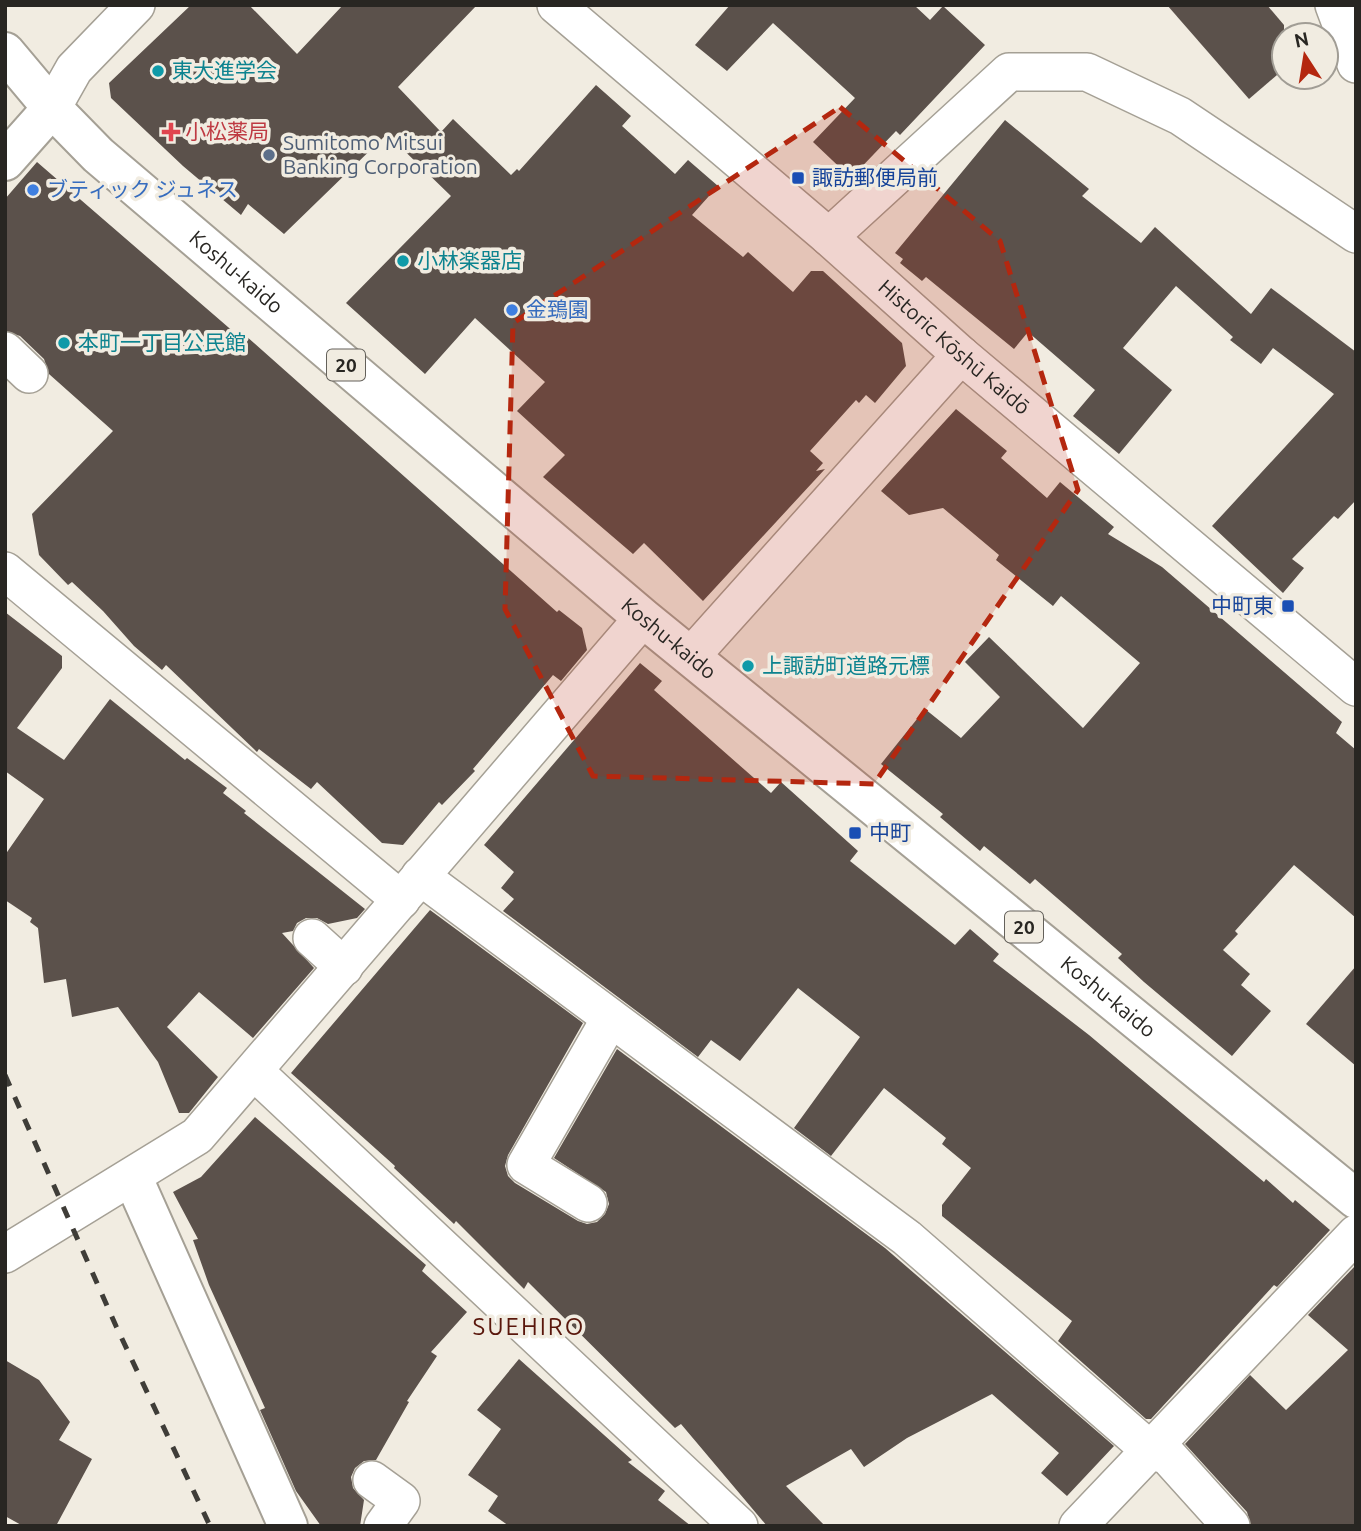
<svg xmlns="http://www.w3.org/2000/svg" width="1361" height="1531" viewBox="0 0 1361 1531" font-family="Ubuntu,'Noto Sans JP',sans-serif">
  <style>
    .building { fill: #5b514b }
    .lines { fill: none; stroke-linecap: round; stroke-linejoin: round }
    .minor-casing { stroke: #a5a095; stroke-width: 40 }
    .tertiary-casing { stroke: #a5a095; stroke-width: 42 }
    .trunk-casing { stroke: #a5a095; stroke-width: 42 }
    .minor { stroke: #fff; stroke-width: 37 }
    .tertiary { stroke: #fff; stroke-width: 38 }
    .trunk { stroke: #fff; stroke-width: 38 }
    .rail { stroke: #3f3d38; stroke-width: 5; stroke-dasharray: 12 12; stroke-linecap: butt }
    .marked { fill: #b4270f; fill-opacity: 0.2; stroke: #b4270f; stroke-width: 5; stroke-dasharray: 14 9; stroke-linejoin: round }
    .culture-dot { fill: #0f9aa8; stroke: #f1ece1; stroke-width: 2.5 }
    .health-dot { fill: #e0444e; stroke: #f1ece1; stroke-width: 2.5 }
    .service-dot { fill: #5c6f8a; stroke: #f1ece1; stroke-width: 2.5 }
    .transit-dot { fill: #1a4fb4; stroke: #f1ece1; stroke-width: 2.5 }
    .shop-dot { fill: #3f7fe0; stroke: #f1ece1; stroke-width: 2.5 }
    .labels { text-anchor: middle; stroke-width: 7; stroke-linejoin: round; paint-order: stroke }
    .shield { fill: #f1ece1; stroke: #64615b; stroke-width: 2 }
    .shield-label { font-size: 19px; font-weight: bold; fill: #282622 }
    .culture-label { font-size: 21px; fill: #0d838f; stroke: #f1ece1; text-anchor: start }
    .health-label { font-size: 21px; fill: #be3a42; stroke: #f1ece1; text-anchor: start }
    .service-label { font-size: 21px; fill: #4e5e75; stroke: #f1ece1; text-anchor: start }
    .transit-label { font-size: 21px; fill: #164399; stroke: #f1ece1; text-anchor: start }
    .shop-label { font-size: 21px; fill: #366cbe; stroke: #f1ece1; text-anchor: start }
    .street-label { font-size: 21px; fill: #282622; stroke: #f1ece1 }
    .quarter-label { font-size: 24px; letter-spacing: 2px; fill: #59160b; stroke: #f1ece1 }
  </style>
  <rect width="100%" height="100%" fill="#f1ece1"/>
  <g class="building">
    <polygon points="191,5 249,5 297,54 343,5 477,5 398,87 441,132 453,119 511,175 517,169 519,171 596,85 631,116 622,126 675,174 688,160 718,186 692,215 743,257 748,252 793,292 811,271 823,271 902,343 906,366 875,403 866,395 859,403 856,400 810,451 823,463 816,471 825,469 703,601 644,543 633,554 543,477 565,455 517,411 545,382 475,318 425,374 346,303 451,196 387,134 284,234 248,204 241,215 183,166 111,98 109,83"/>
    <polygon points="730,5 914,5 930,20 943,6 985,45 900,135 896,131 851,178 813,142 855,98 773,23 727,71 695,45"/>
    <polygon points="1167,5 1267,5 1284,25 1284,69 1249,99"/>
    <polygon points="1005,120 1089,189 1082,196 1141,243 1155,227 1251,314 1271,288 1356,352 1356,500 1338,519 1334,516 1292,559 1304,568 1283,593 1212,526 1334,394 1273,348 1261,364 1230,340 1233,337 1176,286 1123,348 1172,390 1119,454 1073,416 1095,390 1028,332 1014,349 926,277 922,281 900,263 903,259 895,253"/>
    <polygon points="37,162 243,340 246,336 557,612 559,610 582,628 587,650 561,681 553,675 473,769 475,771 442,805 439,802 403,845 382,843 317,782 311,789 259,749 257,752 166,665 162,670 134,646 103,611 72,582 68,585 39,555 32,514 113,431 49,374 44,359 20,336 5,331 5,199"/>
    <polygon points="956,409 1007,451 1001,458 1047,498 1060,482 1114,527 1108,534 1162,567 1342,722 1336,733 1356,750 1356,918 1294,865 1235,931 1238,934 1223,950 1250,974 1241,985 1271,1011 1232,1056 1144,982 1118,958 1122,954 1035,879 1030,884 984,846 980,851 940,817 943,814 881,764 925,709 961,738 1000,697 965,662 989,637 1083,728 1140,663 1061,596 1053,606 996,560 999,555 943,508 909,515 881,491"/>
    <polygon points="5,612 62,656 62,668 17,728 64,760 110,699 185,760 187,758 227,788 223,793 246,811 244,813 365,909 357,918 328,924 317,918 306,918 297,923 293,931 282,933 314,968 253,1038 199,992 167,1027 218,1077 189,1113 179,1113 158,1062 118,1007 72,1017 66,979 44,983 38,928 30,922 32,918 5,900 5,855 44,799 5,771"/>
    <polygon points="640,663 662,681 654,690 771,793 781,782 858,851 850,861 955,945 970,929 999,954 993,961 1089,1035 1264,1182 1266,1179 1293,1203 1295,1200 1330,1230 1277,1287 1274,1285 1151,1419 1146,1419 1058,1341 1072,1321 942,1216 942,1205 971,1168 942,1144 946,1138 884,1088 831,1156 794,1128 860,1037 798,988 740,1061 711,1040 698,1057 503,911 514,899 501,888 514,872 484,845"/>
    <polygon points="430,910 583,1023 508,1155 505,1166 508,1176 515,1183 578,1221 587,1224 597,1222 605,1214 609,1204 606,1192 554,1158 617,1049 885,1248 1114,1446 1067,1496 1041,1473 1059,1453 992,1394 907,1438 864,1467 851,1449 786,1486 825,1526 767,1526 681,1424 675,1428 528,1282 524,1289 456,1221 454,1224 394,1168 395,1166 291,1073"/>
    <polygon points="1356,966 1356,1066 1306,1024"/>
    <polygon points="255,1117 426,1265 422,1271 467,1312 431,1352 437,1356 407,1401 409,1402 376,1460 364,1461 355,1468 351,1477 353,1488 364,1500 360,1526 321,1526 296,1491 260,1410 265,1408 209,1285 193,1240 198,1239 173,1192 201,1177"/>
    <polygon points="1356,1265 1356,1526 1251,1526 1247,1512 1185,1444 1250,1375 1286,1410 1348,1350 1308,1315"/>
    <polygon points="519,1359 632,1460 628,1462 665,1491 658,1500 691,1526 509,1526 488,1511 498,1496 468,1475 501,1429 477,1410"/>
    <polygon points="5,1360 39,1380 70,1422 59,1440 92,1459 56,1526 23,1526 5,1516"/>
  </g>
  <g class="lines">
    <g class="minor-casing">
      <g id="minor">
        <path id="s1" d="M556,5L829,237L961,355L1356,687"/>
        <polyline points="1334,5 1356,64"/>
        <polyline points="52,108 74,69 136,5"/>
        <polyline points="829,237 1009,72 1087,72 1180,116 1356,234"/>
        <polyline points="5,351 29,374"/>
        <polyline points="5,571 401,900"/>
        <polyline points="692,655 961,355"/>
        <polyline points="420,876 907,1238 1150,1450 1168,1456 1231,1526"/>
        <polyline points="312,938 344,967"/>
        <polyline points="255,1072 739,1526"/>
        <polyline points="588,1203 526,1165 610,1019"/>
        <polyline points="5,1254 197,1136 643,618"/>
        <polyline points="372,1480 401,1501 383,1526"/>
        <polyline points="1078,1526 1356,1234"/>
      </g>
    </g>
    <g class="tertiary-casing">
      <g id="tertiary">
        <polyline points="5,161 52,108"/>
        <polyline points="133,1178 288,1526"/>
      </g>
    </g>
    <g class="trunk-casing">
      <g id="trunk">
        <path id="s2" d="M5,52L52,108L98,155L643,618L1356,1199"/>
      </g>
    </g>
    <use href="#minor" class="minor"/>
    <use href="#tertiary" class="tertiary"/>
    <use href="#trunk" class="trunk"/>
    <polyline class="rail" points="5,1075 116,1326 210,1526"/>
  </g>
  <path class="marked" d="M840,107L1000,241L1078,490L874,784L593,776L505,609L513,323Z"/>
  <g class="culture-dot">
    <circle cx="158" cy="71" r="7"/>
    <circle cx="403" cy="261" r="7"/>
    <circle cx="64" cy="343" r="7"/>
    <circle cx="748" cy="666" r="7"/>
  </g>
  <path class="health-dot" d="M167.5 121.5h7v7h7v7h-7v7h-7v-7h-7v-7h7z"/>
  <circle class="service-dot" cx="269" cy="155" r="7"/>
  <g class="transit-dot">
    <rect x="791" y="171" width="14" height="14" rx="3.5"/>
    <rect x="1281" y="599" width="14" height="14" rx="3.5"/>
    <rect x="848" y="826" width="14" height="14" rx="3.5"/>
  </g>
  <g class="shop-dot">
    <circle cx="33" cy="190" r="7"/>
    <circle cx="512" cy="310" r="7"/>
  </g>
  <g class="labels">
    <g class="shield">
      <rect x="327" y="349.5" width="38" height="31" rx="5"/>
      <rect x="1005" y="911.5" width="38" height="31" rx="5"/>
    </g>
    <g class="shield-label">
      <text x="346" y="372">20</text>
      <text x="1024" y="934">20</text>
    </g>
    <g class="culture-label">
      <text x="172" y="78">東大進学会</text>
      <text x="417" y="268">小林楽器店</text>
      <text x="78" y="350">本町一丁目公民館</text>
      <text x="762" y="673">上諏訪町道路元標</text>
    </g>
    <g class="health-label">
      <text x="185" y="139">小松薬局</text>
    </g>
    <g class="service-label">
      <text x="283" y="150">Sumitomo Mitsui<tspan x="283" dy="24">Banking Corporation</tspan></text>
    </g>
    <g class="transit-label">
      <text x="812" y="185">諏訪郵便局前</text>
      <text x="1274" y="613" text-anchor="end">中町東</text>
      <text x="869" y="840">中町</text>
    </g>
    <g class="shop-label">
      <text x="47" y="197">ブティック ジュネス</text>
      <text x="526" y="317">金鵄園</text>
    </g>
    <g class="street-label">
      <text dy="7" stroke="none"><textPath href="#s2" startOffset="320">Koshu-kaido</textPath></text>
      <text dy="7" stroke="none"><textPath href="#s1" startOffset="525">Historic Kōshū Kaidō</textPath></text>
      <text dy="7" stroke="none"><textPath href="#s2" startOffset="887">Koshu-kaido</textPath></text>
      <text dy="7" stroke="none"><textPath href="#s2" startOffset="1454">Koshu-kaido</textPath></text>
    </g>
    <g class="quarter-label">
      <text x="529" y="1335">SUEHIRO</text>
    </g>
  </g>
  <rect width="1361" height="1531" fill="none" stroke="#282622" stroke-width="14"/>
  <g transform="translate(1305 56) rotate(348)"><circle r="33" fill="#f1ece1" stroke="#a19d95" stroke-width="2"/>
  <path d="M0-5L12 26L0 18L-12 26Z" fill="#b4270f"/>
  <text y="-10" font-size="19" font-weight="bold" text-anchor="middle" fill="#282622">N</text>
  </g>
</svg>
